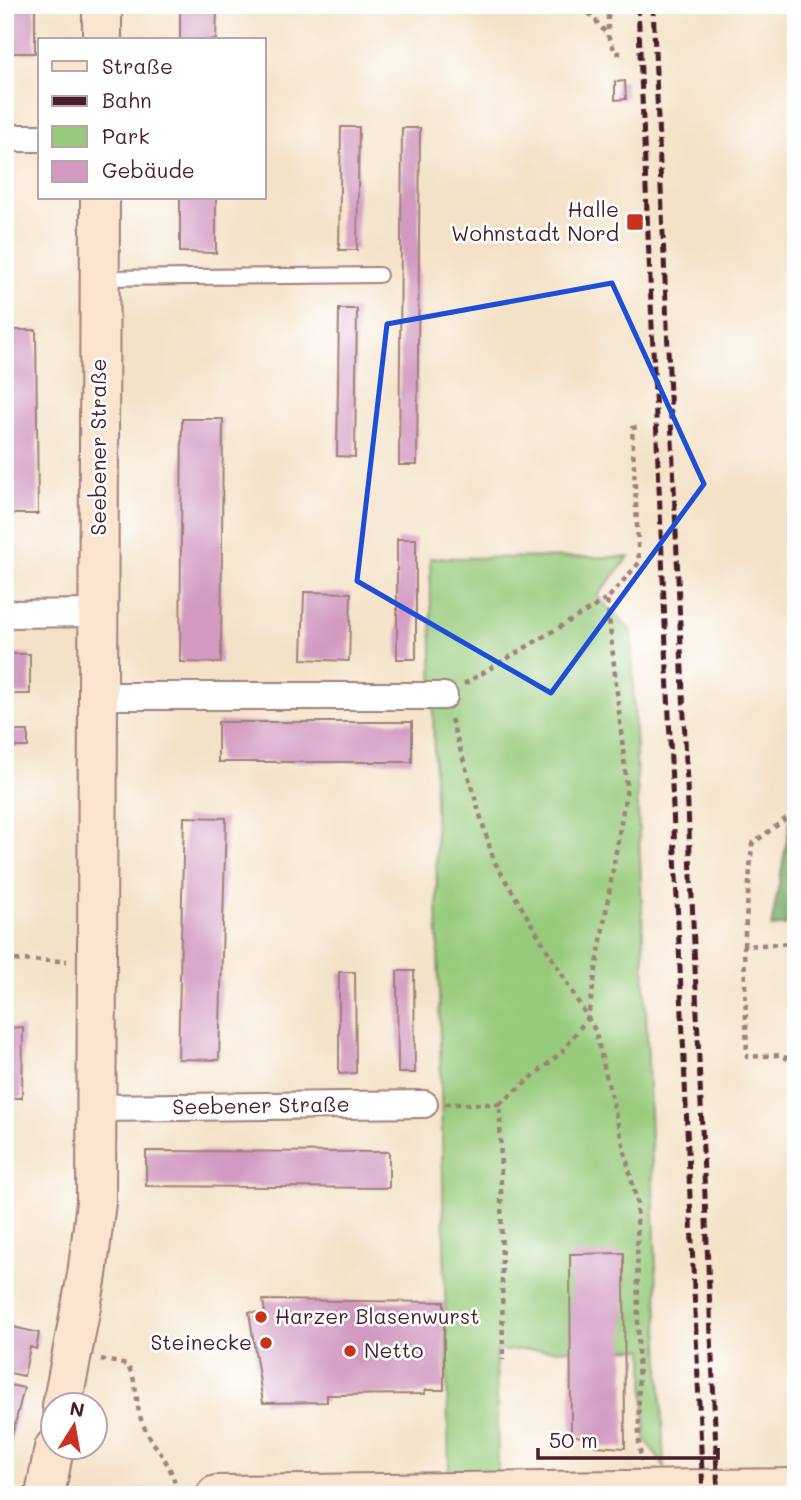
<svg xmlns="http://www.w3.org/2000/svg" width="801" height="1500" viewBox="0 0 801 1500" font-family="Mali,sans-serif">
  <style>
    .green { fill: #97ca7a; stroke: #707452; stroke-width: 2 }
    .forest { fill: #79ae6a; stroke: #62664a; stroke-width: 2 }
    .building { fill: #d29ac1 }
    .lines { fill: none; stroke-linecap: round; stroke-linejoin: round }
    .lane-casing { stroke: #9f807a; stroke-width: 18 }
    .street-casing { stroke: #9f807a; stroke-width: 30 }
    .secondary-casing { stroke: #9f807a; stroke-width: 42 }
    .path { stroke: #9f807a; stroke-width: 4.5; stroke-dasharray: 5 5; stroke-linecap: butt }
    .lane { stroke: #fff; stroke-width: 14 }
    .street { stroke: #fff; stroke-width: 26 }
    .secondary { stroke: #fce5d0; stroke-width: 38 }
    .rail { stroke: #4a1f2b; stroke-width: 5; stroke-dasharray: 10 5; stroke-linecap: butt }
    .marked { fill: none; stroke: #1d4ed8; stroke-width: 5; stroke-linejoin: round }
    .poi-dot { fill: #c8321e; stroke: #fff; stroke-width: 2.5 }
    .labels { text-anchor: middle; stroke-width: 5; stroke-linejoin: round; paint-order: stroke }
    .poi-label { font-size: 21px; fill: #4a1f2b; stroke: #fff; text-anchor: end }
    .street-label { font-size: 21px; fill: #4a1f2b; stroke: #fff }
  </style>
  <rect width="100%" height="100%" fill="#fff"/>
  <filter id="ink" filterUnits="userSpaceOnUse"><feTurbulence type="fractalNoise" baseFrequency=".0143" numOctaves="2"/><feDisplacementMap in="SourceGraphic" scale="14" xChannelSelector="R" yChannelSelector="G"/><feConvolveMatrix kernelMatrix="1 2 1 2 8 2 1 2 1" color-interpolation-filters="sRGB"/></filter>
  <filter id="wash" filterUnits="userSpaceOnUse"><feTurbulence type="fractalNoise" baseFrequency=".00686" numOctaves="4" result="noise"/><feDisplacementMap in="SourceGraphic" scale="28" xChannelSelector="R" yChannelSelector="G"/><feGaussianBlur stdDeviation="1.57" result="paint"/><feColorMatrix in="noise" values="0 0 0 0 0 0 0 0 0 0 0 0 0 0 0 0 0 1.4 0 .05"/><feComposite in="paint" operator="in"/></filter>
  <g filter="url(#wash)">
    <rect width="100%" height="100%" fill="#f4e2c8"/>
    <polygon class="green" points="629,557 597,596 631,631 664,1467 645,1439 644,1349 515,1350 496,1351 498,1473 449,1474 430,558"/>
    <polygon class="forest" points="796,790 796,924 771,927"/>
    <g id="blocks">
      <g class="building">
        <rect x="5" y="5" width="30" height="48"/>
        <polygon points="180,9 217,9 216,40 180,40"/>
        <polygon points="625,81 626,99 615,100 615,82"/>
        <polygon points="341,127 359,127 357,250 339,250"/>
        <polygon points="402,128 420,128 417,465 399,465"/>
        <polygon points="180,198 216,198 216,253 180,252"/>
        <polygon points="339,309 357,309 355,457 337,456"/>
        <polygon points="5,330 36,330 38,514 5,514"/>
        <polygon points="182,419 223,419 221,663 180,662"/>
        <rect x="397" y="539" width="19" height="120"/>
        <polygon points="304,592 351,593 349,661 302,659"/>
        <rect x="5" y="654" width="25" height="40"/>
        <rect x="218" y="722" width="194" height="40"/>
        <rect x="5" y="731" width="23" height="16"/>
        <polygon points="184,817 226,818 219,1060 178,1059"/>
        <polygon points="397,971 414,971 415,1073 398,1073"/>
        <polygon points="339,972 355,972 356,1073 339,1074"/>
        <polygon points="23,1027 22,1098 5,1098 5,1028"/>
        <polygon points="146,1151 389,1152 389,1188 146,1186"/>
        <polygon points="624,1253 625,1448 595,1446 593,1439 571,1435 570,1254"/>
        <polygon points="263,1300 444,1302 444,1390 425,1390 425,1394 327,1395 327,1402 263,1403 249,1312 265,1313"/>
        <polygon points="5,1325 39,1333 36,1349 30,1347 24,1376 5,1372"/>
        <polygon points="5,1384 24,1388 6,1460 5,1460"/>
      </g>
    </g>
  </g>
  <g filter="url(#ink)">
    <use href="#blocks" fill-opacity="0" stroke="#9f807a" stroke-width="2"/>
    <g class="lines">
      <g class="lane-casing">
        <polyline id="lane" points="101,278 379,275"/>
      </g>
      <g class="street-casing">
        <g id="street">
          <polyline points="5,138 40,138"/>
          <polyline points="5,614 99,613"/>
          <polyline points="99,696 444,696"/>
          <polyline points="97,1108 424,1104"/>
        </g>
      </g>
      <g class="secondary-casing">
        <g id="secondary">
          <polyline points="102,40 102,5"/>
          <polyline points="62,1406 87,1275 96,1202 100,198"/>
          <polyline points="45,1495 54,1448"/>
          <polyline points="216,1495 796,1488"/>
        </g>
      </g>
      <g class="path">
        <polyline points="582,5 608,35"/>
        <polyline points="608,5 608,36 616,53 623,53"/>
        <polyline points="464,684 607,599"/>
        <polyline points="451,719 494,861 595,1030 637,1202 639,1447 642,1461"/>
        <polyline points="796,943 744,946 747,1057 780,1055 796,1063"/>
        <polyline points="744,946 752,844 796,811"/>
        <polyline points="5,960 67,961"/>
        <polyline points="445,1104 500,1104 503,1360"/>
        <polyline points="500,1104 562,1052 588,1017 627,787 607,599 639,563 632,428 638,427"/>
        <path d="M101,1359L127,1365C140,1386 134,1402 142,1422C154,1451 173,1460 177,1495"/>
      </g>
      <use href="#lane" class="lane"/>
      <use href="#street" class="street"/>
      <use href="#secondary" class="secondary"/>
      <g class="rail">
        <polyline points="638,5 703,1495"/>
        <polyline points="653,5 718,1495"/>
      </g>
    </g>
  </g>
  <path class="marked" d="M612,283L704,484L551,693L357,581L387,324Z"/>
  <g class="poi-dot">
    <rect x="626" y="213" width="18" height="18" rx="3.5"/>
    <circle cx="261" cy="1317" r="7"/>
    <circle cx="266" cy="1343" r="7"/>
    <circle cx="350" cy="1351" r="7"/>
  </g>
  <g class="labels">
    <g class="poi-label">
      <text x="619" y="217">Halle<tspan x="619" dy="24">Wohnstadt Nord</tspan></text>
      <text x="275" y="1324" text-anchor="start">Harzer Blasenwurst</text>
      <text x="252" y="1350">Steinecke</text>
      <text x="364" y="1358" text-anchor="start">Netto</text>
    </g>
    <g class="street-label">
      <text transform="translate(99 447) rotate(-90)" y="7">Seebener Straße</text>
      <text transform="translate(261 1106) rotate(-1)" y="7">Seebener Straße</text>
    </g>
  </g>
  <rect width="801" height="1500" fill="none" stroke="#fff" stroke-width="28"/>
  <rect x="38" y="38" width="228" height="161" fill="#ffffff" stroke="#b7a5aa" stroke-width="2"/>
  <rect x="52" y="61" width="35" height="10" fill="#fce5d0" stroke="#b7a5aa" stroke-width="2"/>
  <text x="102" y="74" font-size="21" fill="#4a1f2b">Straße</text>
  <rect x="52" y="96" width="35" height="10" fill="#4a1f2b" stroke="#b7a5aa" stroke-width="2"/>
  <text x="102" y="108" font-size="21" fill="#4a1f2b">Bahn</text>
  <rect x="52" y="126" width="35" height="21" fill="#97ca7a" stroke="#b7a5aa" stroke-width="2"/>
  <text x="102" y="144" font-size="21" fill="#4a1f2b">Park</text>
  <rect x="52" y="161" width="35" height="21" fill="#d29ac1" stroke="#b7a5aa" stroke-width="2"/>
  <text x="102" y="178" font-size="21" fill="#4a1f2b">Gebäude</text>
  <g transform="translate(74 1426) rotate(11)"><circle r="33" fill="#ffffff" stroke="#b7a5aa" stroke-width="2"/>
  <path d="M0-5L12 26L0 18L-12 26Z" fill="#c8321e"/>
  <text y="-10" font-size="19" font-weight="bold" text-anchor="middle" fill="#4a1f2b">N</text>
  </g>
  <path d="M538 1448v10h180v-10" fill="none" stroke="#4a1f2b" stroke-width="3.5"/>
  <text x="549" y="1448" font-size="21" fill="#4a1f2b" stroke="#ffffff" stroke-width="5" paint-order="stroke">50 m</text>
</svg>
